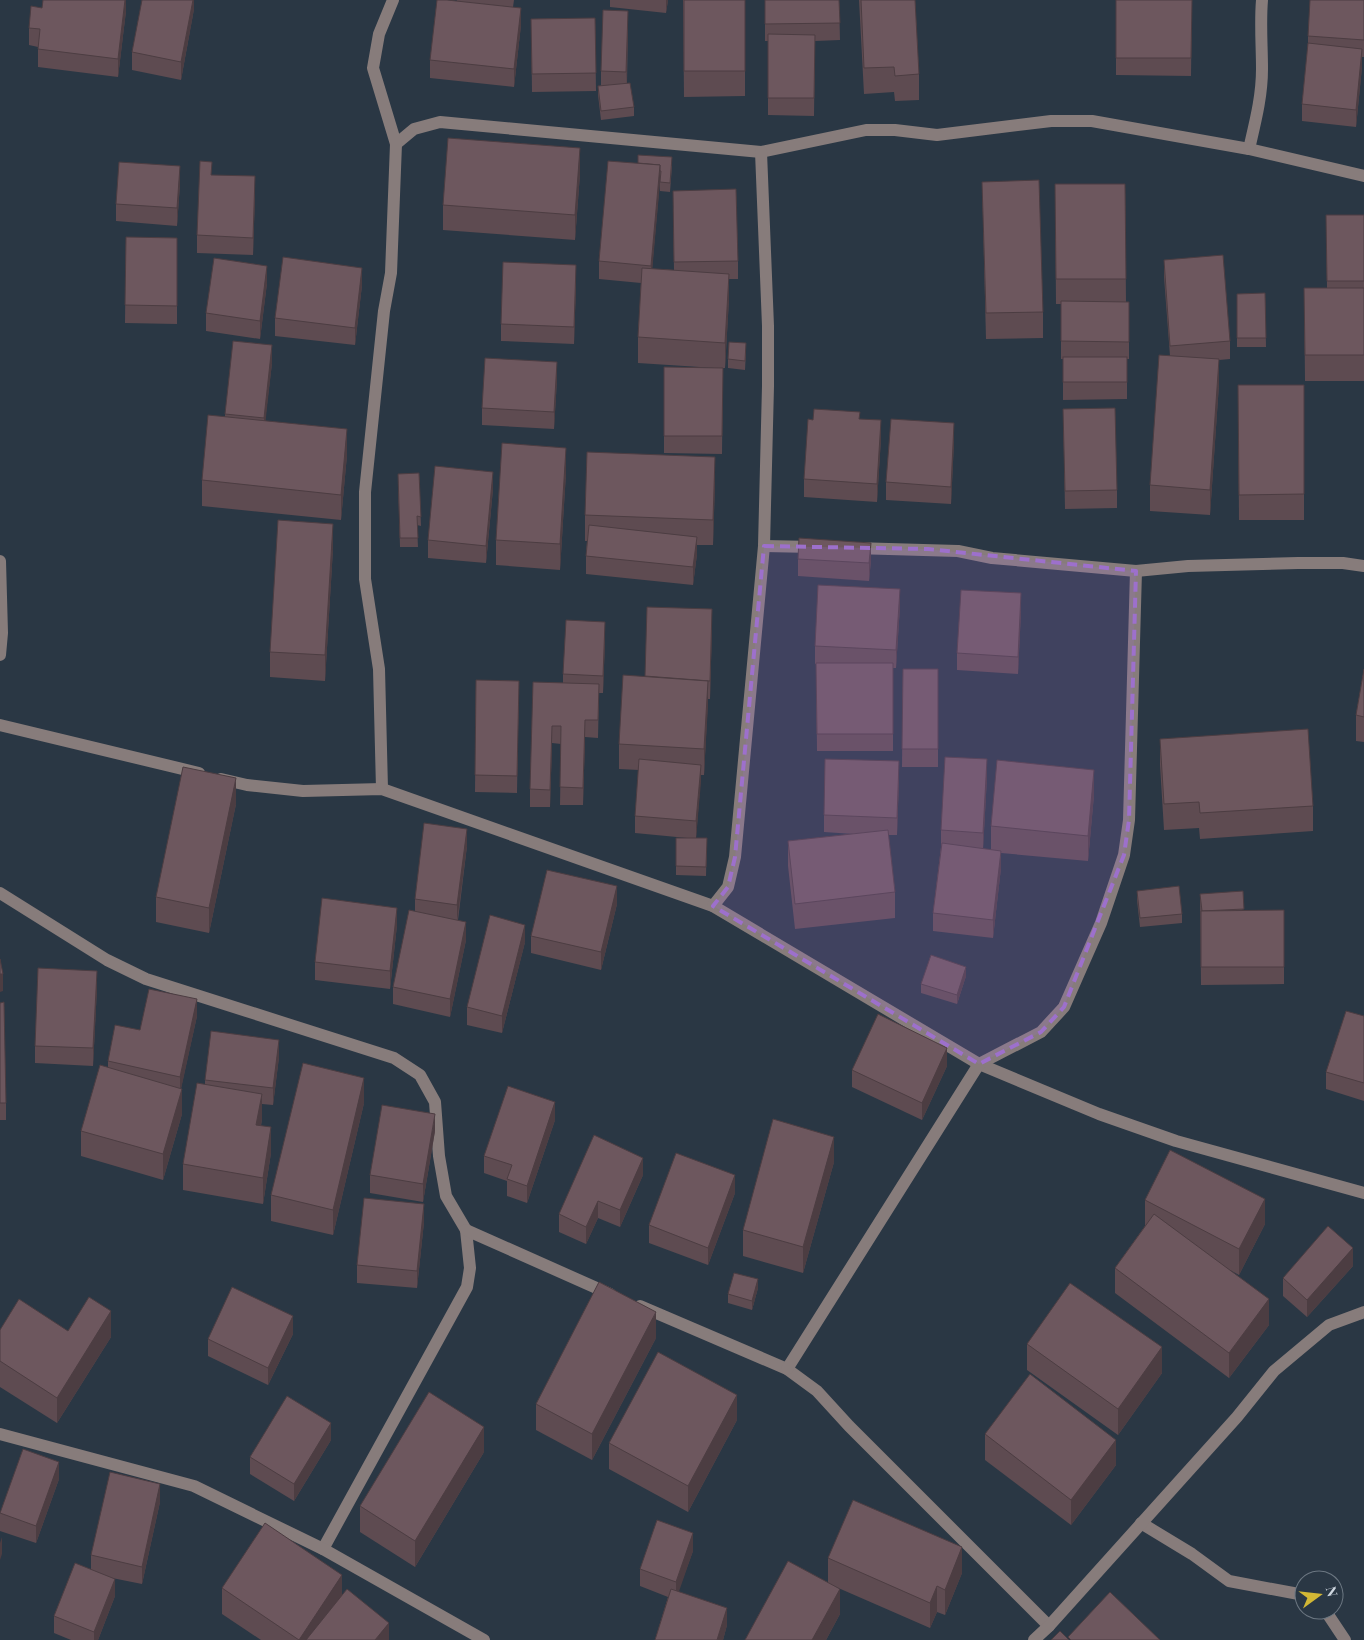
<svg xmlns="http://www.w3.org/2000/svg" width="1364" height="1640" viewBox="0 0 1364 1640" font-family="'Playfair Display',serif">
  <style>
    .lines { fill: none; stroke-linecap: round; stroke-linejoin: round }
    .minor { stroke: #877c7b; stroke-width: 12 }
    .wall { fill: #5e4b51 }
    .shaded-wall { fill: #4c3d42 }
    .building { fill: #6d575e; stroke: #4c3d42 }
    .marked { fill: #9d70cc; fill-opacity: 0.2; stroke: #9d70cc; stroke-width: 4; stroke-dasharray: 10 6; stroke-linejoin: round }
  </style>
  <rect width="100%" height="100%" fill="#2a3744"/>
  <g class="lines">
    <g class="minor">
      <polyline points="396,144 414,129 440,122 761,152 866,130 895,130 937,135 1051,121 1092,121 1249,149 1364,176"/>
      <path d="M1249,149C1255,123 1262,97 1262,69C1262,46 1260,23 1262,0"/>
      <polyline points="764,546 814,547"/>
      <polyline points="854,548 958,551 992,558 1136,571 1188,566 1298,563 1343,563 1364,566"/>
      <polyline points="0,561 2,633 0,655"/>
      <polyline points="0,725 199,773"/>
      <polyline points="221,779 247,785 303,791 382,789 713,906 979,1064 1099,1114 1176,1141 1364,1193"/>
      <polyline points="382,789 379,669 365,579 365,492 384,311 391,273 396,144 373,68 379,34 393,0"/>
      <polyline points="0,893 107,960 146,979 394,1058 420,1075 435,1102 439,1156 446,1196 466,1230 470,1268 467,1287 323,1549"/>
      <polyline points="713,906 728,887 735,857 764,546 768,386 768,326 761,152"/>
      <polyline points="466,1230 610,1294"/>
      <polyline points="640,1306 787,1369 817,1391 849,1426 1049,1626"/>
      <polyline points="787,1369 979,1064 1041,1032 1064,1007 1101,923 1124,855 1129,820 1136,571"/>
      <polyline points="0,1434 194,1486 323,1549 484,1640"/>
      <polyline points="1141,1523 1192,1554 1229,1581 1304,1595"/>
      <polyline points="1325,1610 1345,1640"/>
      <polyline points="1034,1640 1049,1626 1237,1417 1274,1371 1329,1325 1364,1312"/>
    </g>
  </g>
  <g class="wall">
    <polygon points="126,0 126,11 118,77 38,67 38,47 29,45 29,28 42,8"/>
    <polygon points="194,0 194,9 181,80 132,70 132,52"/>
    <polygon points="457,0 514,0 513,7 521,25 514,87 430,78 430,60"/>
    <polygon points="610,0 668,0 666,13 610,7"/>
    <polygon points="683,0 745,0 745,96 684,97"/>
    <polygon points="765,0 839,0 840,40 815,41 814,116 768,115 768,41 765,41"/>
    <polygon points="859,0 915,0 919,74 919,100 895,101 894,92 864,94"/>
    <polygon points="1116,0 1192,0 1191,76 1116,75"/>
    <polygon points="1364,0 1364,57 1362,57 1362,67 1356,127 1302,121 1302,104 1308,45 1308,36"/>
    <polygon points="595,18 596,91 532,92 531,19"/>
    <polygon points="628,28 627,83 634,107 634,116 601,120 598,95 598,86 601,86 601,71"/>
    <polygon points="638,163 672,166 670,192 660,191 660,180 652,269 674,270 673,208 738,261 738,279 729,279 729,299 725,368 723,368 722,454 664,453 664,367 715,368 638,363 638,337 641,283 599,279 599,261"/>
    <polygon points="580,174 575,240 443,230 443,205"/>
    <polygon points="982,182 1043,312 1043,338 986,339"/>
    <polygon points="180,184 177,226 116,221 116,204"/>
    <polygon points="1055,184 1125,184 1126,302 1129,302 1129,359 1127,359 1127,399 1063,400 1063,359 1061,359 1061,304 1056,304"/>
    <polygon points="255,194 253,255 197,253 197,235"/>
    <polygon points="1326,215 1364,215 1364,381 1305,381 1304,288 1327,288"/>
    <polygon points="126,237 177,238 177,324 125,323"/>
    <polygon points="1164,260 1230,341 1230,359 1219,360 1219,384 1210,515 1150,511 1150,485 1170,356 1164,277"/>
    <polygon points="267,283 260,339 206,331 206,313"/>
    <polygon points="576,283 574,344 501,341 501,324"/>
    <polygon points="362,285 355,345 275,336 275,318"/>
    <polygon points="1265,293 1266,347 1237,347 1237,294"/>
    <polygon points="746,352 745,370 728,368 728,359"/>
    <polygon points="272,363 265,421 347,455 341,520 202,506 202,480 225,417 225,414"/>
    <polygon points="557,379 554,429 482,425 482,408"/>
    <polygon points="1238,385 1304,385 1304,520 1239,520"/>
    <polygon points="1063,409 1117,490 1117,508 1065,509"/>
    <polygon points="860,419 881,438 877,502 804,497 804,479 813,420"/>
    <polygon points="954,441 951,504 886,500 886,482"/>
    <polygon points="419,473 421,526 417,525 418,547 400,547 398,483"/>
    <polygon points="566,473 560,570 496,565 496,540"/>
    <polygon points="715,482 713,545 697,545 697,554 693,585 586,574 586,556 587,541 585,541 585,515"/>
    <polygon points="493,489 486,563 428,558 428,540"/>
    <polygon points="333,549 325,681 270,677 270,652"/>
    <polygon points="798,559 871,560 869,581 798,576"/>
    <polygon points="900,606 896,668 893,668 893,751 817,751 816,664 815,664 815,646"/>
    <polygon points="1021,611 1018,674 957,670 957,653"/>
    <polygon points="712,626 710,699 708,699 704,775 701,775 696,838 707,838 706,876 676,875 676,866 687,838 635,833 635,816 639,770 619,769 619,744 645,676"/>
    <polygon points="605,640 603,693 599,693 598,738 585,737 583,805 560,805 561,744 552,743 550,807 530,807 530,789 563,683 563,674"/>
    <polygon points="903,669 938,669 938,767 902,767"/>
    <polygon points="1364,669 1364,742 1356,741 1356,715"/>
    <polygon points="476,680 519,681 517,793 475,792"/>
    <polygon points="1160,739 1313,806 1313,831 1200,839 1199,828 1164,830 1160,765"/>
    <polygon points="987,777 983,849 991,849 991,826 1094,795 1088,861 1001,853 1001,868 993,938 933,931 933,913 941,847 941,830"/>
    <polygon points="899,779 897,835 888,835 895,892 895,918 795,929 788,866 788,841 853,834 824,832 824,815"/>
    <polygon points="236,804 209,933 156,922 156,897"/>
    <polygon points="467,846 458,920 466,940 450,1017 393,1004 393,987 415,911 415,899"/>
    <polygon points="1137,891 1182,914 1182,923 1140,927 1137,900"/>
    <polygon points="1200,894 1244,910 1284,910 1284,984 1201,985"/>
    <polygon points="617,904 601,970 531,953 531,936"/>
    <polygon points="397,925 390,989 315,980 315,962"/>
    <polygon points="525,942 502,1033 467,1025 467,1007"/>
    <polygon points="966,976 957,1004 921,993 921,984"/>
    <polygon points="97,988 93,1066 35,1063 35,1046"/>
    <polygon points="0,1003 6,1103 6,1120 0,1120"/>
    <polygon points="197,1016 181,1088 182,1114 163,1180 81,1156 81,1131 108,1067 108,1061 140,1030"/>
    <polygon points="1364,1016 1364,1101 1326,1089 1326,1072"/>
    <polygon points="279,1057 273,1105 262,1104 262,1119 261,1126 271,1153 263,1204 183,1190 183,1164 205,1084 205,1080"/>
    <polygon points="947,1066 922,1120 852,1087 852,1070"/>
    <polygon points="364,1103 333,1235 271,1221 271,1195"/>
    <polygon points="555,1120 527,1203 507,1196 507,1181 484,1173 484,1156"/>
    <polygon points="435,1131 423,1202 370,1193 370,1175"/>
    <polygon points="834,1162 803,1273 743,1256 743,1230"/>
    <polygon points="643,1175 620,1227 598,1218 586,1244 559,1232 559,1214"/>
    <polygon points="735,1193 708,1265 649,1243 649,1225"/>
    <polygon points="1145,1200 1265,1224 1239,1275 1228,1269 1269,1325 1229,1378 1115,1293 1115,1268 1145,1226"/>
    <polygon points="424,1222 417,1288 357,1283 357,1265"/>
    <polygon points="1353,1266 1307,1317 1283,1296 1283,1278"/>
    <polygon points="758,1288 752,1310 728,1303 728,1294"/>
    <polygon points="0,1330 68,1331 111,1337 57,1423 0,1387"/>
    <polygon points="293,1334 268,1385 208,1356 208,1339"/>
    <polygon points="656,1338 592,1460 536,1430 536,1404"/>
    <polygon points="1027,1344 1162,1373 1118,1435 1027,1370"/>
    <polygon points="737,1420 688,1512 609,1469 609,1443"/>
    <polygon points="985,1434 1116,1465 1071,1525 985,1460"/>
    <polygon points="331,1440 294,1501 250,1474 250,1457"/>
    <polygon points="484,1452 415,1567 360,1532 360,1506"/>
    <polygon points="59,1479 36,1543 0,1531 0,1513"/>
    <polygon points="160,1502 142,1584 112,1578 115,1596 98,1640 71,1640 54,1633 54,1616 91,1569 91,1555"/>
    <polygon points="693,1551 678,1592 727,1625 723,1640 655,1640 668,1597 640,1586 640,1569"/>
    <polygon points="828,1558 962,1573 945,1615 937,1612 930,1628 836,1587 840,1614 826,1640 745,1640 828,1583"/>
    <polygon points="222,1588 342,1597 389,1640 261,1640 222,1614"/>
  </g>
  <g class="shaded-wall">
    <polygon points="125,0 126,0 126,11 118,77 118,59"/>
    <polygon points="193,0 194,0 194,9 181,80 181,62"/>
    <polygon points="666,0 668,0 666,13"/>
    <polygon points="521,8 521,25 514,87 514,69"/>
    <polygon points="628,11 628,28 626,89 626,72"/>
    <polygon points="1362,49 1362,67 1356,127 1356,110"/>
    <polygon points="580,148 580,174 575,240 575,215"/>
    <polygon points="660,165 660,183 651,284 651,266"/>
    <polygon points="180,166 180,184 177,226 177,208"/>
    <polygon points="255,176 255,194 253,255 253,238"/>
    <polygon points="576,265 576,283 574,344 574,327"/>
    <polygon points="267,266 267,283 260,339 260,321"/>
    <polygon points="362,268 362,285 355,345 355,328"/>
    <polygon points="729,274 729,299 725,368 725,343"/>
    <polygon points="272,345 272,363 264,435 264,418"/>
    <polygon points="1219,359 1219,384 1210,515 1210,490"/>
    <polygon points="557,362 557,379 554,429 554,412"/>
    <polygon points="881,420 881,438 877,502 877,484"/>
    <polygon points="954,423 954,441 951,504 951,487"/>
    <polygon points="347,429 347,455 341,520 341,495"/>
    <polygon points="566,448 566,473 560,570 560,544"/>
    <polygon points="715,457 715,482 713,545 713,520"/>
    <polygon points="493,472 493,489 486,563 486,546"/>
    <polygon points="333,524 333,549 325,681 325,655"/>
    <polygon points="697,537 697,554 693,585 693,567"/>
    <polygon points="871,543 871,560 869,581 869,563"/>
    <polygon points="900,589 900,606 896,668 896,650"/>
    <polygon points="1021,593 1021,611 1018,674 1018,657"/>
    <polygon points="712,609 712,626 710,699 710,681"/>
    <polygon points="605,622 605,640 603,693 603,676"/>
    <polygon points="708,681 708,706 704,775 704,749"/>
    <polygon points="585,720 585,737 583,805 583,788"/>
    <polygon points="552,726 552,743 550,807 550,790"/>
    <polygon points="987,759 987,777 983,850 983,833"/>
    <polygon points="899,761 899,779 897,835 897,818"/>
    <polygon points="701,765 701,782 696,839 696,821"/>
    <polygon points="1094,770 1094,795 1088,861 1088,836"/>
    <polygon points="236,778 236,804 209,933 209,908"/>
    <polygon points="467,829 467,846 457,922 457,905"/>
    <polygon points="1001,851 1001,868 993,938 993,920"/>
    <polygon points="617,886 617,904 601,970 601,952"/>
    <polygon points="397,908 397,925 390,989 390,971"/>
    <polygon points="466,922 466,940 450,1017 450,999"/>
    <polygon points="525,925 525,942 502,1033 502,1016"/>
    <polygon points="966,967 966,976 957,1004 957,995"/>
    <polygon points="97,971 97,988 93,1066 93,1048"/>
    <polygon points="0,974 3,974 3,991 0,992"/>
    <polygon points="197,999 197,1016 180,1094 180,1077"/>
    <polygon points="279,1040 279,1057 273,1105 273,1088"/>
    <polygon points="947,1048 947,1066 922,1120 922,1103"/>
    <polygon points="364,1078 364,1103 333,1235 333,1210"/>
    <polygon points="182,1089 182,1114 163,1180 163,1154"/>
    <polygon points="262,1094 262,1119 256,1151 256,1125"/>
    <polygon points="555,1102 555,1120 527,1203 527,1186"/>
    <polygon points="435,1114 435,1131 423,1202 423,1184"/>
    <polygon points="271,1127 271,1153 263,1204 263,1178"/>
    <polygon points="834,1137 834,1162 803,1273 803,1247"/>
    <polygon points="643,1158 643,1175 620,1227 620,1210"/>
    <polygon points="735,1175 735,1193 708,1265 708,1248"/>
    <polygon points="1265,1199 1265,1224 1239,1275 1239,1249"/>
    <polygon points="598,1201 598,1218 586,1244 586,1227"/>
    <polygon points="424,1204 424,1222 417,1288 417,1271"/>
    <polygon points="1353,1248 1353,1266 1307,1317 1307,1300"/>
    <polygon points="758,1279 758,1288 752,1310 752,1301"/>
    <polygon points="1269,1299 1269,1325 1229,1378 1229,1353"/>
    <polygon points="111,1311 111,1337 57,1423 57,1398"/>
    <polygon points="656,1312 656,1338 592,1460 592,1434"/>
    <polygon points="293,1316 293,1334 268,1385 268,1368"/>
    <polygon points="1162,1347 1162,1373 1118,1435 1118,1409"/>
    <polygon points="737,1395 737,1420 688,1512 688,1486"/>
    <polygon points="331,1423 331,1440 294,1501 294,1484"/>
    <polygon points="484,1427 484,1452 415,1567 415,1541"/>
    <polygon points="1116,1440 1116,1465 1071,1525 1071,1500"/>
    <polygon points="59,1462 59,1479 36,1543 36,1526"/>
    <polygon points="160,1484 160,1502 142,1584 142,1567"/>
    <polygon points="693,1533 693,1551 676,1600 676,1582"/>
    <polygon points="2,1537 2,1554 0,1560 0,1543"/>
    <polygon points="962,1547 962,1573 945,1615 945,1590"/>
    <polygon points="342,1575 342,1600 315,1640 299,1640"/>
    <polygon points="115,1579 115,1596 98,1640 94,1640 94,1632"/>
    <polygon points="937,1586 937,1612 930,1628 930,1603"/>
    <polygon points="840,1589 840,1614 826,1640 812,1640"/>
    <polygon points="727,1608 727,1625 723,1640 717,1640"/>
    <polygon points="389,1623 389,1640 375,1640"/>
  </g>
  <g class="building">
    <polygon points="43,0 125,0 118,59 38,49 40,29 29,28 31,6 42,8"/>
    <polygon points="142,0 193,0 181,62 132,52"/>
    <polygon points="437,0 447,0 521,8 514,69 430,60"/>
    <rect x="684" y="0" width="61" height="71"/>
    <polygon points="765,0 839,0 840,23 765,24"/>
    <polygon points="861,0 915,0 919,74 895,76 894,67 864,68"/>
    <polygon points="1116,0 1192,0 1191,58 1116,58"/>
    <polygon points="1310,0 1364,0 1364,40 1308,36"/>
    <polygon points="603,10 628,11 626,72 601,71"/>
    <polygon points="595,18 596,73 532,74 531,19"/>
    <polygon points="768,34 815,35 814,98 768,98"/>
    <polygon points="1308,43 1362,49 1356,110 1302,104"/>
    <polygon points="630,83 634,107 601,111 598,86"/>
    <polygon points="448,138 580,148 575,215 443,205"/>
    <polygon points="638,155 672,157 670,183 660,182 661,171 660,171 660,165 638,163"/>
    <polygon points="200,161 212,162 211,175 255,176 253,238 197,235"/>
    <polygon points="608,161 660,165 651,266 599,261"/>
    <polygon points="119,162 180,166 177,208 116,204"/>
    <polygon points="1039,180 1043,312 986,313 982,182"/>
    <polygon points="1055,184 1125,184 1126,279 1056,279"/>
    <polygon points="736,189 738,261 674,262 673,191"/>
    <polygon points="1326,215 1364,215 1364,281 1327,281"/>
    <polygon points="126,237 177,238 177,306 125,305"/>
    <polygon points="1223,255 1230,341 1170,346 1164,260"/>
    <polygon points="283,257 362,268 355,328 275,318"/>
    <polygon points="214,258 267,266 260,321 206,313"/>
    <polygon points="503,262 576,265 574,327 501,324"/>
    <polygon points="642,268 729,274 725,343 638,337"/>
    <polygon points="1304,288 1364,288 1364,355 1305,355"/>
    <polygon points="1265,293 1266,338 1237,338 1237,294"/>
    <polygon points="1061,301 1129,302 1129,342 1061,341"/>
    <polygon points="233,341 272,345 264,418 225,414"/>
    <polygon points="729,342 746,343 745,361 728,359"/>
    <polygon points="1159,355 1219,359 1210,490 1150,485"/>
    <rect x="1063" y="357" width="64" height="25"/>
    <polygon points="485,358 557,362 554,412 482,408"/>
    <polygon points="664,367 723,368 722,436 664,436"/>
    <polygon points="1238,385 1304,385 1304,494 1239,495"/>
    <polygon points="1115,408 1117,490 1065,491 1063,409"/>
    <polygon points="814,409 860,412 859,419 881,420 877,484 804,479 808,419 813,420"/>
    <polygon points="208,415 347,429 341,495 202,480"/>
    <polygon points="891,419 954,423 951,487 886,482"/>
    <polygon points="502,443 566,448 560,544 496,540"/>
    <polygon points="587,452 715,457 713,520 585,515"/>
    <polygon points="435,466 493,472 486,546 428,540"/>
    <polygon points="419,473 421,517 417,516 418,538 400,538 398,474"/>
    <polygon points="278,520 333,524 325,655 270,652"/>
    <polygon points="589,525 697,537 693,567 586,556"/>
    <polygon points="799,538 871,543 869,563 798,559"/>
    <polygon points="818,585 900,589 896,650 815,646"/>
    <polygon points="961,590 1021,593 1018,657 957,653"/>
    <polygon points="647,607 712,609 710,681 645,676"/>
    <polygon points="566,620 605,622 603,676 563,674"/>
    <polygon points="816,663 893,663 893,734 817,734"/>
    <polygon points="903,669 938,669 938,749 902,749"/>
    <polygon points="1364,669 1364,717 1356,715"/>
    <polygon points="623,675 708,681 704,749 619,744"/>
    <polygon points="476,680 519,681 517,776 475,775"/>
    <polygon points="533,682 599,684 598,720 585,720 583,788 560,787 561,726 552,726 550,790 530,789"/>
    <polygon points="1308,729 1313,806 1200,813 1199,802 1164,804 1160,739"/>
    <polygon points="945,757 987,759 983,833 941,830"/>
    <polygon points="639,759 701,765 696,821 635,816"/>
    <polygon points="825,759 899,761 897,818 824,815"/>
    <polygon points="997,760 1094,770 1088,836 991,826"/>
    <polygon points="183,767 236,778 209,908 156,897"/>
    <polygon points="424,823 467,829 457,905 415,899"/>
    <polygon points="888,830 895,892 795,904 788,841"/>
    <polygon points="676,838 707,838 706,867 676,866"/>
    <polygon points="942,843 1001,851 993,920 933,913"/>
    <polygon points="547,870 617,886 601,952 531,936"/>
    <polygon points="1179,886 1182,914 1140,918 1137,891"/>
    <polygon points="1243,891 1244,909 1202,911 1200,894"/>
    <polygon points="322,898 397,908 390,971 315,962"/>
    <polygon points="409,910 466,922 450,999 393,987"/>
    <polygon points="1284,910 1284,967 1201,967 1201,911"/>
    <polygon points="490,915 525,925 502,1016 467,1007"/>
    <polygon points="931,955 966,967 957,995 921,984"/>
    <polygon points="0,959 3,974 0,974"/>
    <polygon points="38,968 97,971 93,1048 35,1046"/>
    <polygon points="149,989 197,999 180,1077 108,1061 115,1025 140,1030"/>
    <polygon points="4,1002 6,1103 0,1103 0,1003"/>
    <polygon points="1346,1011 1364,1016 1364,1083 1326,1072"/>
    <polygon points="878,1014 947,1048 922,1103 852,1070"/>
    <polygon points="211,1031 279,1040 273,1088 205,1080"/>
    <polygon points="303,1063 364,1078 333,1210 271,1195"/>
    <polygon points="100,1065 182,1089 163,1154 81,1131"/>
    <polygon points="197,1083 262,1094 256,1125 271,1127 263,1178 183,1164"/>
    <polygon points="508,1086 555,1102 527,1186 507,1179 512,1165 484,1156"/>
    <polygon points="382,1105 435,1114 423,1184 370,1175"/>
    <polygon points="773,1119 834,1137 803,1247 743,1230"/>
    <polygon points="594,1135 643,1158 620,1210 598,1201 586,1227 559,1214"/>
    <polygon points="1170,1150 1265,1199 1239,1249 1145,1200"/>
    <polygon points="676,1153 735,1175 708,1248 649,1225"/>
    <polygon points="364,1198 424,1204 417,1271 357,1265"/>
    <polygon points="1154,1214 1269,1299 1229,1353 1115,1268"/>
    <polygon points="1328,1226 1353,1248 1307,1300 1283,1278"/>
    <polygon points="734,1273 758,1279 752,1301 728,1294"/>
    <polygon points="599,1282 656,1312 592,1434 536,1404"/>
    <polygon points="1070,1283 1162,1347 1118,1409 1027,1344"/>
    <polygon points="232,1287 293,1316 268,1368 208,1339"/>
    <polygon points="89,1297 111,1311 57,1398 0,1361 0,1330 19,1299 68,1331"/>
    <polygon points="658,1352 737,1395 688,1486 609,1443"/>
    <polygon points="1030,1374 1116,1440 1071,1500 985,1434"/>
    <polygon points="429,1392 484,1427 415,1541 360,1506"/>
    <polygon points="287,1396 331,1423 294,1484 250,1457"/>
    <polygon points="23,1449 59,1462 36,1526 0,1513"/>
    <polygon points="110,1472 160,1484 142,1567 91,1555"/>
    <polygon points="853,1500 962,1547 945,1590 937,1586 930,1603 828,1558"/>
    <polygon points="657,1520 693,1533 676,1582 640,1569"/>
    <polygon points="265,1523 342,1575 299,1640 222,1588"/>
    <polygon points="788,1561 840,1589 812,1640 745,1640"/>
    <polygon points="75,1563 115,1579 94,1632 54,1616"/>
    <polygon points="347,1589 389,1623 375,1640 306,1640"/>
    <polygon points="671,1589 727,1608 717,1640 655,1640"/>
    <polygon points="1110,1592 1160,1640 1071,1640 1068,1637"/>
    <polygon points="1060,1631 1069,1640 1051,1640"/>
  </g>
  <path class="marked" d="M764,546L928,549L1136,571L1129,820L1124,855L1064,1007L1041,1032L979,1064L713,906L728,887L735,857Z"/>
  <g transform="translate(1319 1595) rotate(75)"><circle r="24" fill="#2a3744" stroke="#6c7782"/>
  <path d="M0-4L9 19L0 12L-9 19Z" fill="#d2b735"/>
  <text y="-8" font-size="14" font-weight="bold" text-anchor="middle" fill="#cfd7e0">N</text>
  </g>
</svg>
